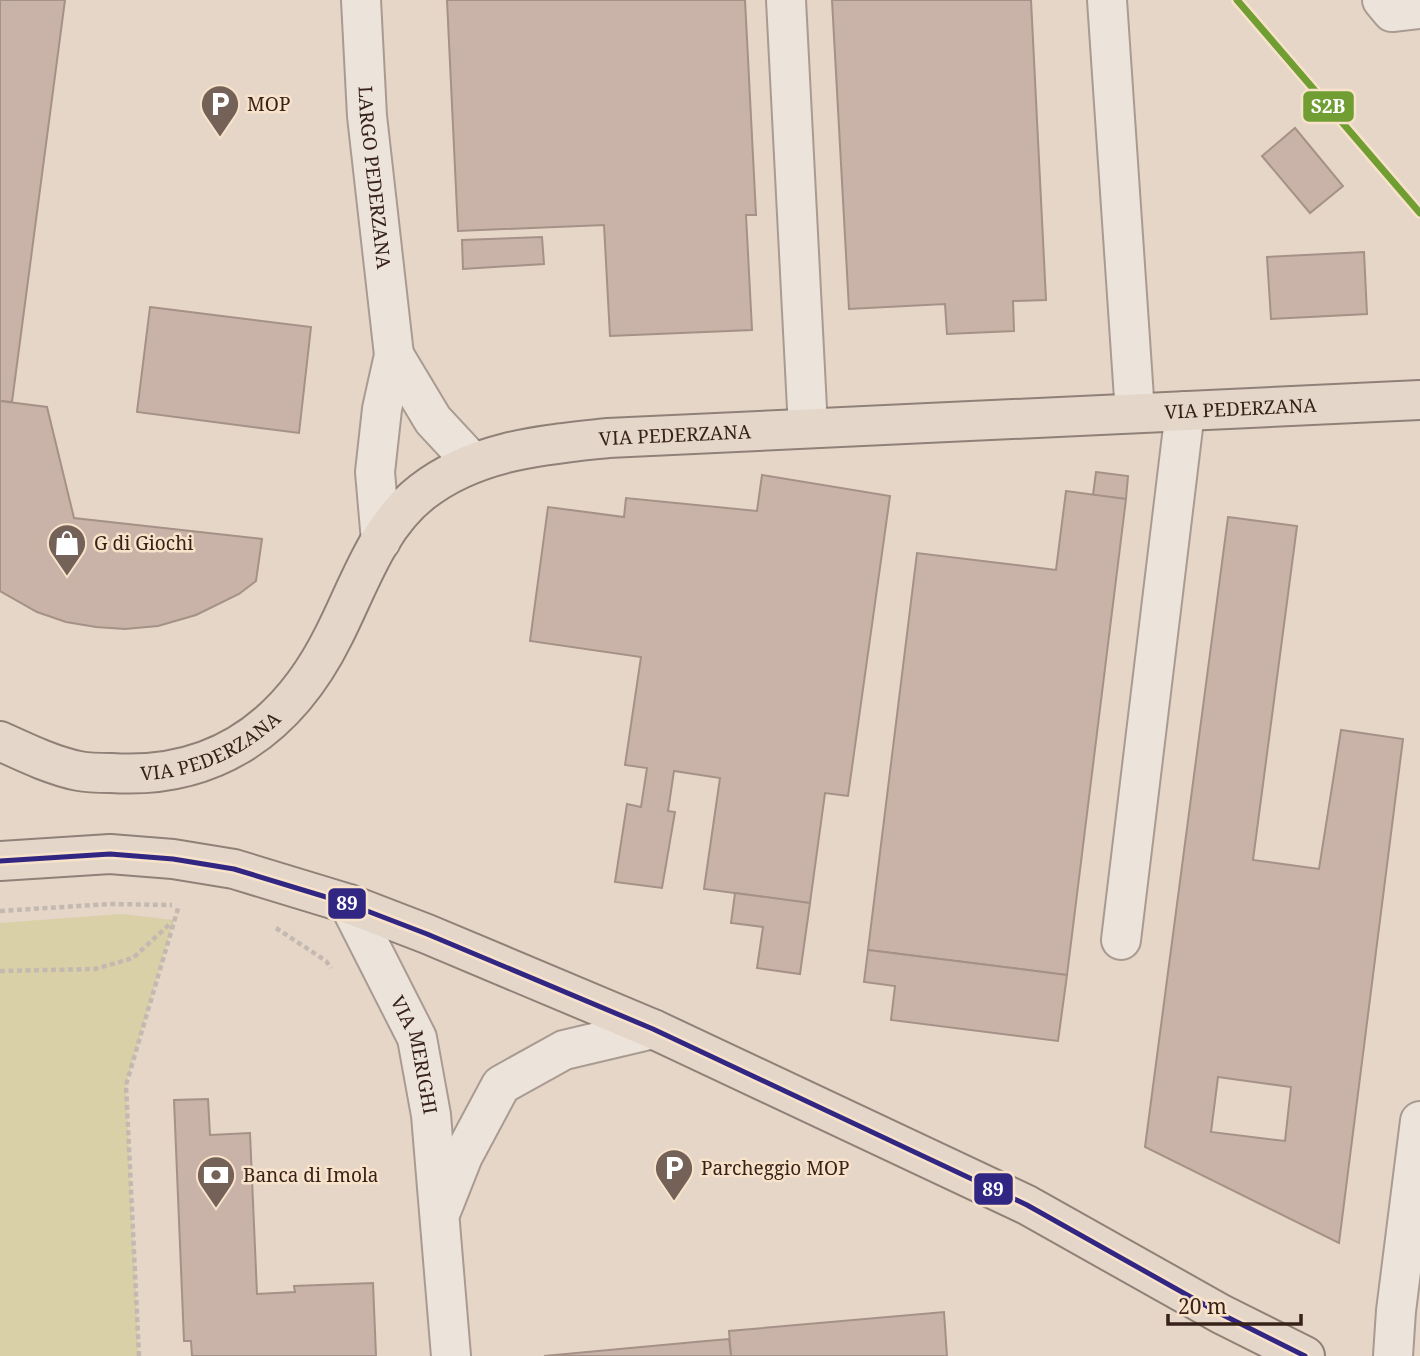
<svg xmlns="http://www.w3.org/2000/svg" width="1420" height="1356" viewBox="0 0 1420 1356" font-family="'Noto Serif',serif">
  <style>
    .green { fill: #d9d0a8 }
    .building { fill: #c9b3a8; stroke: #a59187; stroke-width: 2; fill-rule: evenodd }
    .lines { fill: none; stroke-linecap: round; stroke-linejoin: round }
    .minor-casing { stroke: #a99b91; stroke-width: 42 }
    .major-casing { stroke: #8f8178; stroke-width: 42 }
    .path { stroke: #c4b9b1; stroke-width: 4.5; stroke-dasharray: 5 3.5; stroke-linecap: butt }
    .minor { stroke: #ece3da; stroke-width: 38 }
    .major { stroke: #e4d7ca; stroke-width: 38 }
    .bus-1-casing { stroke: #f8e2ca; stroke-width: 10 }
    .bus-1 { stroke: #312783; stroke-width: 5 }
    .rail-1-casing { stroke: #f8e2ca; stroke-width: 12 }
    .rail-1 { stroke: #709e33; stroke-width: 7 }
    .labels { text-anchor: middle; stroke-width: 5; stroke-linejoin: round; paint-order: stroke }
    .poi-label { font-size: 19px; fill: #37221a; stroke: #f8e2ca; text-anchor: start }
    .street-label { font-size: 19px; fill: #37221a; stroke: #f8e2ca }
    .line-badge { stroke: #f8e2ca; stroke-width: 2.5 }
    .badge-label { font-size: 19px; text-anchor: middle; font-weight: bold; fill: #fff }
  </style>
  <rect width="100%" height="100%" fill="#e5d6c7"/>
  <polygon class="green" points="121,914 174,920 126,1085 139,1356 0,1356 0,923"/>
  <g class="building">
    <polygon points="0,0 65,0 12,402 0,401"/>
    <polygon points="447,0 745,0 756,215 746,215 752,330 610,336 604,225 458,231"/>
    <polygon points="832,0 1031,0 1046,300 1013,301 1014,331 947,334 945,304 849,309"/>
    <polygon points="1295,128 1343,186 1310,213 1262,156"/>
    <polygon points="542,237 544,264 463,269 462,240"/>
    <polygon points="1364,252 1367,314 1271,319 1267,257"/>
    <polygon points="150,307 311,327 299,433 137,412"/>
    <polygon points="0,401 47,407 74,518 262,539 256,581 239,594 196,615 158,626 125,629 96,627 66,622 37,612 0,591"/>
    <polygon points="1096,472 1128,476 1126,499 1093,495"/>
    <polygon points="762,475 890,496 848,796 825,793 810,903 704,889 720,778 674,771 668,811 675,812 662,888 615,882 627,804 641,807 647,768 625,765 641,657 530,641 548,507 624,517 626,498 757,511"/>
    <polygon points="1066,491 1126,499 1067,975 868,950 917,553 1056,570"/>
    <path d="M1228,517L1297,526L1253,860L1319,869L1341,730L1403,739L1339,1243L1145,1147ZM1218,1077L1291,1087L1285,1141L1211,1132Z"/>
    <polygon points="735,893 810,903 800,974 757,968 763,927 731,923"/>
    <polygon points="868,950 1067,975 1058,1041 891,1020 895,986 864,982"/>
    <polygon points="208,1099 210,1135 250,1133 257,1294 295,1292 294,1286 373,1283 376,1356 192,1356 191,1341 184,1341 174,1100"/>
    <polygon points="944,1312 947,1356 731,1356 729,1331"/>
    <polygon points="729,1339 731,1356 544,1356 706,1341"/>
  </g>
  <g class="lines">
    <g class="minor-casing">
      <g id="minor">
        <path id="s1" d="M361,0L367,116L394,355L382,409L375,472L381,541"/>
        <polyline points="786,0 808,428"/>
        <polyline points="1107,0 1135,413"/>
        <polyline points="1382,0 1392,12 1420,9"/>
        <polyline points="394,355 433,420 473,463"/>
        <path id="s2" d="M349,904L417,1038L431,1115L451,1356"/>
        <polyline points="1121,940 1185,411"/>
        <polyline points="442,1209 463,1156 501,1085 564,1050 653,1029"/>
        <polyline points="1393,1356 1396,1311 1420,1121"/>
      </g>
    </g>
    <g class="major-casing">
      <g id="major">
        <path id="s3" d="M0,741C24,752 53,766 79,771C89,773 101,773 111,773C216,780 289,726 334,635C359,586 377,527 422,492C476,450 543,445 608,438L1420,400"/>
        <polyline points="0,861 110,854 173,859 234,869 349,904 427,934 653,1029 1027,1205 1221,1314 1305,1356"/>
      </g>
    </g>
    <g class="path">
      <polyline points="0,911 110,904 172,905"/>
      <polyline points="276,928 326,961 331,968"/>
      <polyline points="0,971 95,969 133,958 172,922"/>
      <polyline points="139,1356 126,1085 179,905"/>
    </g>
    <use href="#minor" class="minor"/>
    <use href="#major" class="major"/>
    <g class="bus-1-casing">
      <polyline id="bus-1" points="0,861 110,854 173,859 234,869 349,904 427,934 653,1029 1027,1205 1221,1314 1305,1356"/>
    </g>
    <use href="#bus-1" class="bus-1"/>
    <g class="rail-1-casing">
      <polyline id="rail-1" points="1237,0 1420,213"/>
    </g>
    <use href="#rail-1" class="rail-1"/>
  </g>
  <defs>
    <g id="parking-pin" transform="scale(2.0125)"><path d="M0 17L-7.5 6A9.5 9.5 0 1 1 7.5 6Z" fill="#746157" stroke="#f8e2ca"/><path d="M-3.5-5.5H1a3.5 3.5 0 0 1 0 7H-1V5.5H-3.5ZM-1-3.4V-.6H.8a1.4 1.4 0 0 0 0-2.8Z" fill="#fff"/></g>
    <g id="shop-pin" transform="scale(2.0125)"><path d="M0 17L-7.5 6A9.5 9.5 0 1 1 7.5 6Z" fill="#746157" stroke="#f8e2ca"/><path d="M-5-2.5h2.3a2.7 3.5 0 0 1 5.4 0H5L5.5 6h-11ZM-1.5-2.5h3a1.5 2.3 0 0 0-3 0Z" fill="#fff"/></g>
    <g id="bank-pin" transform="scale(2.0125)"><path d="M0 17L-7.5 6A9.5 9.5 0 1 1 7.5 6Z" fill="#746157" stroke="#f8e2ca"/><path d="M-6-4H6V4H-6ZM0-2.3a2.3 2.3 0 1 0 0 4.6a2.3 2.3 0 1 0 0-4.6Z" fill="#fff"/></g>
  </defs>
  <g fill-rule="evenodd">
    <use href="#parking-pin" x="220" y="104"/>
    <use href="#shop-pin" x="67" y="543"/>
    <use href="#parking-pin" x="674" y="1168"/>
    <use href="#bank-pin" x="216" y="1175"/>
  </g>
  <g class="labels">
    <g class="poi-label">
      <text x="247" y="111">MOP</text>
      <text x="94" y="550">G di Giochi</text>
      <text x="701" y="1175">Parcheggio MOP</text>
      <text x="243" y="1182">Banca di Imola</text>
    </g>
    <g class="street-label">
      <text dy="7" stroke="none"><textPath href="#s1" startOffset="178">LARGO PEDERZANA</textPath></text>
      <text dy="7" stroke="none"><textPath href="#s3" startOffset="1396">VIA PEDERZANA</textPath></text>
      <text dy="7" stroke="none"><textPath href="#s3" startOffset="830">VIA PEDERZANA</textPath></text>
      <text dy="7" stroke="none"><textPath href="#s3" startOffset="222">VIA PEDERZANA</textPath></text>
      <text dy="7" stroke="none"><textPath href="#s2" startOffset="166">VIA MERIGHI</textPath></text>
    </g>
  </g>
  <g class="line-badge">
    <rect x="1302" y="90" width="53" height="33" rx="7" fill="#709e33"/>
    <rect x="327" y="887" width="40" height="33" rx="7" fill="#312783"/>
    <rect x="973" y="1172" width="41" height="34" rx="7" fill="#312783"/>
  </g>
  <g class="badge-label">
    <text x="1328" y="113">S2B</text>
    <text x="347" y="910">89</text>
    <text x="993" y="1196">89</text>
  </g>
  <path d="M1168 1314v10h133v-10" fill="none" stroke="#37221a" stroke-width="3.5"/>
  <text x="1178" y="1314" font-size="21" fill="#37221a" stroke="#f8e2ca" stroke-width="5" paint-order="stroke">20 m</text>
</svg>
